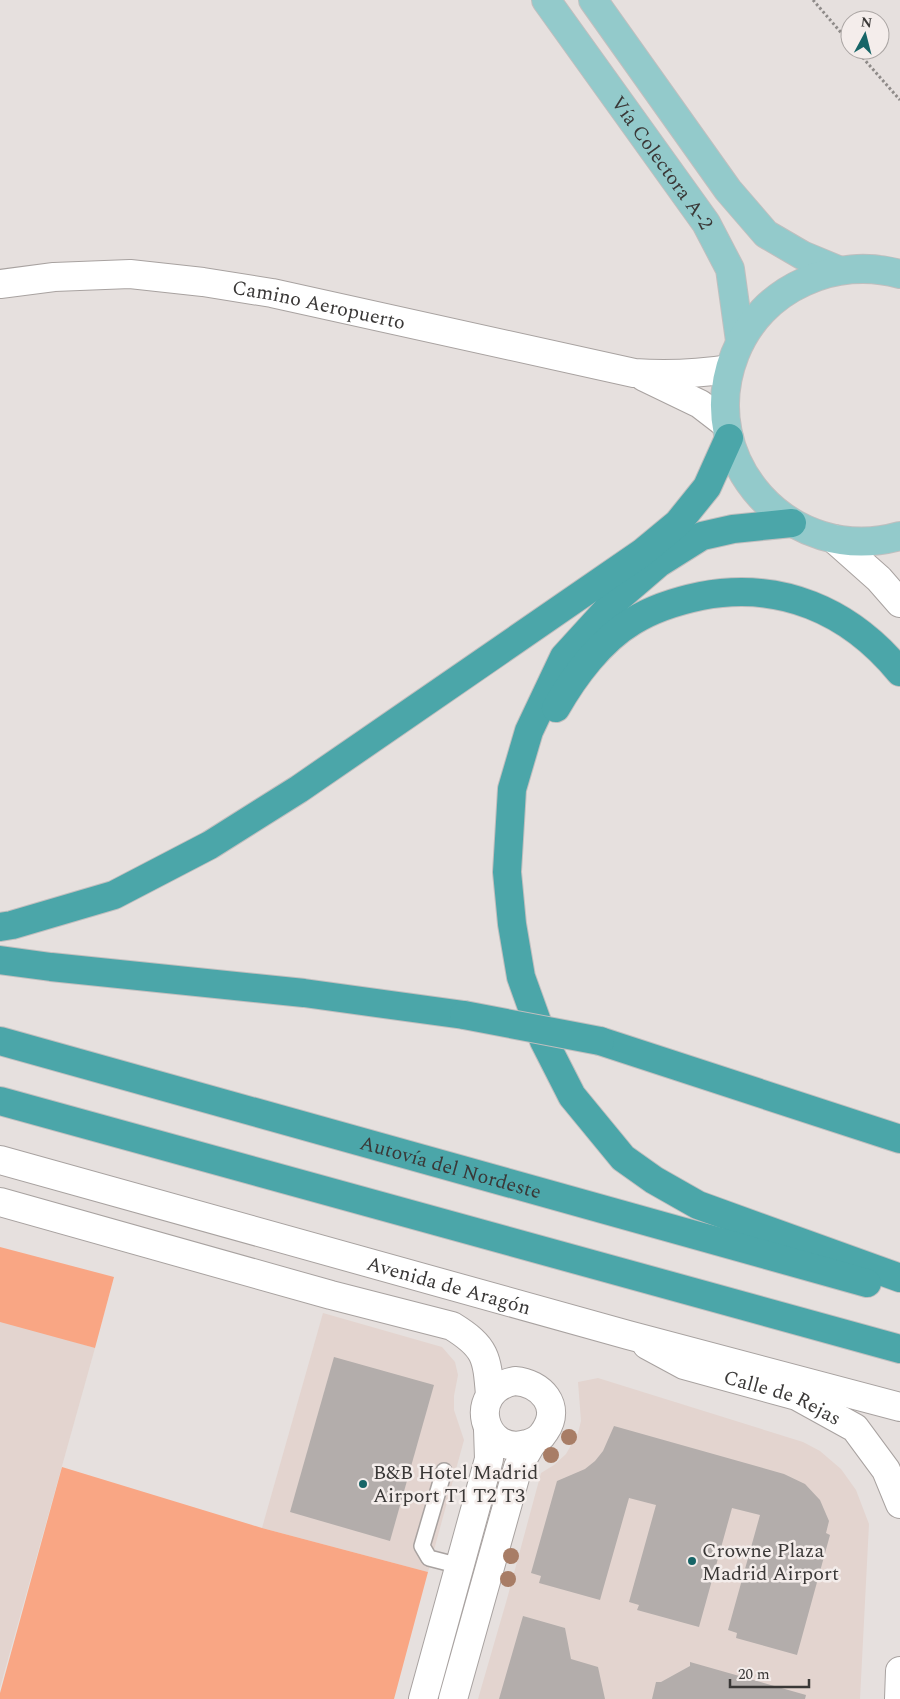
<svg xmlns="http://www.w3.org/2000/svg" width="900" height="1699" viewBox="0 0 900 1699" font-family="Spectral,serif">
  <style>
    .built { fill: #e3d4cf }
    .green { fill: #f9a684 }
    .building { fill: #b3adab }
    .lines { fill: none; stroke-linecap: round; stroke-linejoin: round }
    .service-casing { stroke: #a8a2a0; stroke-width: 18 }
    .minor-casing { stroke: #a8a2a0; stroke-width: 30 }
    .tertiary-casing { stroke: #a8a2a0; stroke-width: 30 }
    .primary-casing { stroke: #c0bfbf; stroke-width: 30 }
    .motorway-casing { stroke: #c0bfbf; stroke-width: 30 }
    .path { stroke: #8f8b89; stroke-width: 3; stroke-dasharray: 2.5 2.5; stroke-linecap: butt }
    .service { stroke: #fff; stroke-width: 15 }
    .minor { stroke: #fff; stroke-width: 28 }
    .tertiary { stroke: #fff; stroke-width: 28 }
    .primary { stroke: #93cacb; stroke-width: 28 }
    .motorway { stroke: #4ba6a9; stroke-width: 28 }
    .motorway-bridge-casing { stroke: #c0bfbf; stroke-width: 30; stroke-linecap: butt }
    .motorway-bridge { stroke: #4ba6a9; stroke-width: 28 }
    .tree { fill: #a87d66 }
    .poi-dot { fill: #166567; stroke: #f4edeb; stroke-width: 2 }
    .labels { text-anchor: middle; stroke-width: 5; stroke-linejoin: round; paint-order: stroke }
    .street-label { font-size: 20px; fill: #3a3837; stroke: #f4edeb }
    .poi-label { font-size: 20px; fill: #3a3837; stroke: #f4edeb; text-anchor: start }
  </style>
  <rect width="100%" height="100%" fill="#e6e0de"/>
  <g class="built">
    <polygon points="323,1313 442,1347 455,1362 458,1375 454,1396 454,1410 464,1440 428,1572 262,1528"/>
    <polygon points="0,1320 95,1348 0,1688"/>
    <polygon points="598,1378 803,1442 820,1451 841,1469 856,1490 869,1524 860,1699 478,1699 507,1599 541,1473 554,1465 566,1454 578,1433 581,1421 578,1382"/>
  </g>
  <g class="green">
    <polygon points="0,1247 114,1277 95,1348 0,1322"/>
    <polygon points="62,1467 262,1528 428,1572 394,1699 0,1699 0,1693"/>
  </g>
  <g class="building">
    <polygon points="334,1357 434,1385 390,1541 290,1512"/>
    <polygon points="614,1426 784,1474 805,1484 820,1500 829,1521 826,1533 830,1535 797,1655 736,1638 737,1633 728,1630 760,1515 732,1508 699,1627 637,1610 639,1605 629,1602 656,1505 629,1498 600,1600 539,1583 541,1576 531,1573 557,1481 585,1469 595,1461 603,1451"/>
    <polygon points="523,1616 565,1628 571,1659 598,1667 605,1699 499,1699"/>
    <polygon points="690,1662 806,1695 805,1699 652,1699 656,1682 661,1682 690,1666"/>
  </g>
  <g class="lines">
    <g class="service-casing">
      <polyline id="service" points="444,1471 422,1546 429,1558 460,1566"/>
    </g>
    <g class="minor-casing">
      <g id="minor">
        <path id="s1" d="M0,284L54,277L130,274L203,282L272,293L634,373C666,375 697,374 729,369"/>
        <polyline points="644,377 700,404 726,424"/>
        <path d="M0,1202L331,1295L452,1326C486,1347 487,1357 490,1395"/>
        <path id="s2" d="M647,1345L684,1365L797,1396L855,1428L886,1470L900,1504"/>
        <path d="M515,1381C541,1383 562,1406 545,1431C541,1438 535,1442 527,1444C483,1457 465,1390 515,1381Z"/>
        <polyline points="423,1699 489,1459 488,1429"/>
        <polyline points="453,1699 518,1467 532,1443"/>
        <polyline points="899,1699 900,1671"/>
      </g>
    </g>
    <g class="tertiary-casing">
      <g id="tertiary">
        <polyline points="834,539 879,579 900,603"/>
        <path id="s3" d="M0,1160L628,1335L900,1407"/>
      </g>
    </g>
    <g class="primary-casing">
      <g id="primary">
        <path id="s4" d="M546,0L706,223L730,269L740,341"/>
        <polyline points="593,0 728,190 766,234 802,255 838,270"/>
        <path d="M900,274C868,265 834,268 804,282C773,296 748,321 735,354C693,460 790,567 900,536"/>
      </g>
    </g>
    <g class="motorway-casing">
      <g id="motorway">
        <polyline points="792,523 733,529 702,536 659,563 616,600 564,657 529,731 512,789 507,872 512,924 521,977 544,1041 572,1096 623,1158 654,1180 698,1205 900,1278"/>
        <path d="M556,708C574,676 601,640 633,621C654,608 677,601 701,596C780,581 849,610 900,672"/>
        <polyline points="0,927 12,925 114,895 210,845 299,789 643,552 678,523 707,487 729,438"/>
        <polyline points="0,960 51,967 304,993 464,1015"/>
        <path id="s5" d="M0,1041L867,1283"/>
        <polyline points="600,1041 900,1139"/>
        <polyline points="0,1101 900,1349"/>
      </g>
    </g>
    <g class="path">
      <polyline points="813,0 850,43"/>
      <polyline points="856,50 900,100"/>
    </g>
    <use href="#service" class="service"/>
    <use href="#minor" class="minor"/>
    <use href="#tertiary" class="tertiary"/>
    <use href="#primary" class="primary"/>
    <use href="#motorway" class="motorway"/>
    <g class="motorway-bridge-casing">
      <polyline id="motorway-bridge" points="464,1015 600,1041"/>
    </g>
    <use href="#motorway-bridge" class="motorway-bridge"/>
  </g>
  <g class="tree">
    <circle cx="569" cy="1437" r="8"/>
    <circle cx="551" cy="1455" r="8"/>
    <circle cx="511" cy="1556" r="8"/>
    <circle cx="508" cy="1579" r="8"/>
  </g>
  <g class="poi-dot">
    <circle cx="363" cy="1484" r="5"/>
    <circle cx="692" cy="1561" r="5"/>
  </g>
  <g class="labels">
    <g class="street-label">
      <text dy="7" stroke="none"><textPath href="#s4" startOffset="200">Vía Colectora A-2</textPath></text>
      <text dy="7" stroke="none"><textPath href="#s1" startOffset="322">Camino Aeropuerto</textPath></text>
      <text dy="7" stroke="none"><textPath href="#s5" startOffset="468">Autovía del Nordeste</textPath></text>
      <text dy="7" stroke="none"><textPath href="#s3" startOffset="466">Avenida de Aragón</textPath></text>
      <text dy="7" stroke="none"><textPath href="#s2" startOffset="146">Calle de Rejas</textPath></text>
    </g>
    <g class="poi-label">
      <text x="373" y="1479">B&amp;B Hotel Madrid<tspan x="373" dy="23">Airport T1 T2 T3</tspan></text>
      <text x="702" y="1557">Crowne Plaza<tspan x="702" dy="23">Madrid Airport</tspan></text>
    </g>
  </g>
  <g transform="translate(865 35) rotate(7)"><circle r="24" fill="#f4edeb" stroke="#aaa5a3"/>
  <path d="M0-4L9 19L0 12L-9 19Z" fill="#166567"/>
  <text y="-8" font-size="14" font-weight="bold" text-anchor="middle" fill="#3a3837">N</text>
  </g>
  <path d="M730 1679v8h79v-8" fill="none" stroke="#3a3837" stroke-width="2.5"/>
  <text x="738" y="1679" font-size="15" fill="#3a3837" stroke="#f4edeb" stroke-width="4" paint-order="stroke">20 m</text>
</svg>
